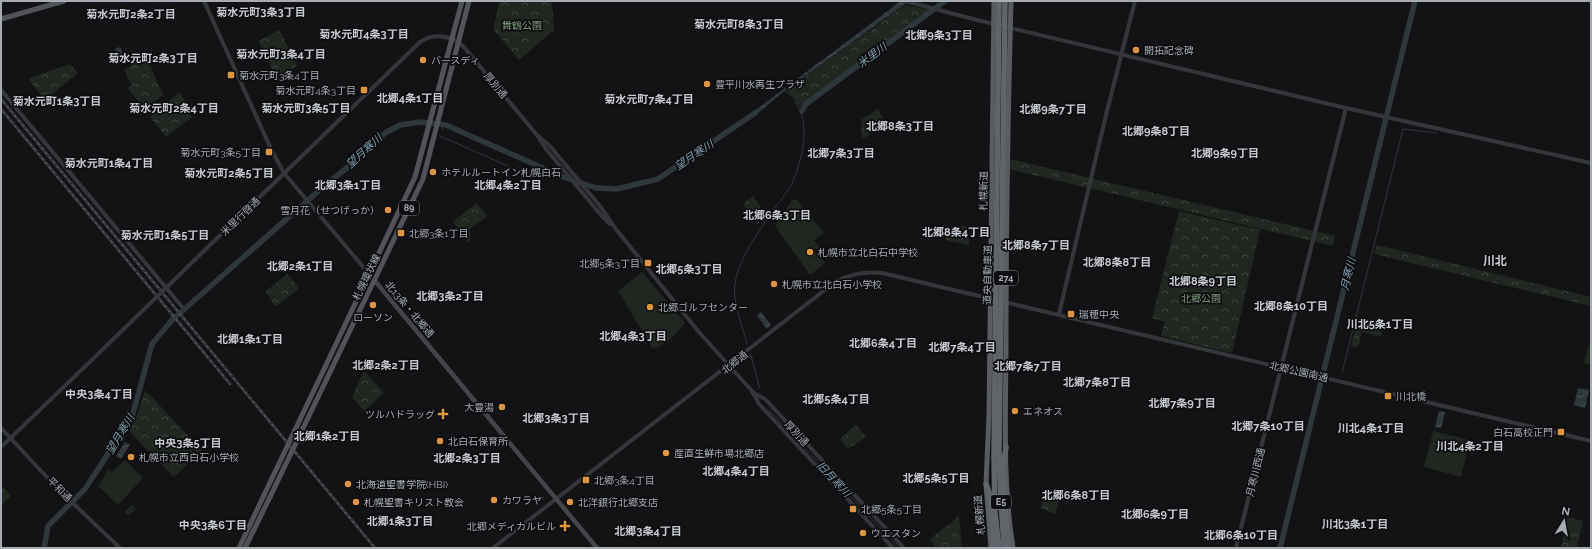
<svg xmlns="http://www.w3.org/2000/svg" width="1592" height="549" viewBox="0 0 1592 549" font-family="Raleway,'Noto Sans JP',sans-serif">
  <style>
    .park { fill: url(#park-crowns) }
    .garden { fill: #202720 }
    .water { fill: url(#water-waves) }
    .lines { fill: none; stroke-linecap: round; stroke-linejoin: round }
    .stream { stroke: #2e373c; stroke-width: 1 }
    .river { stroke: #2e373c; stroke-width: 5.5 }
    .tertiary { stroke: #353639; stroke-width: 4 }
    .secondary { stroke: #434549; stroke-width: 4.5 }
    .primary { stroke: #515358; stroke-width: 5 }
    .trunk { stroke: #595c61; stroke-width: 5 }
    .motorway { stroke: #61656a; stroke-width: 5.5 }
    .rail-casing { stroke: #4c4e52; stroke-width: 2.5 }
    .rail { stroke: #0e0e10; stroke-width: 1; stroke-dasharray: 3; stroke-linecap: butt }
    .tertiary-bridge { stroke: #353639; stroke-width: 4 }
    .primary-bridge { stroke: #515358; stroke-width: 5 }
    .motorway-bridge { stroke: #61656a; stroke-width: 5.5 }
    .poi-dot { fill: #de9542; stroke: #0e0e10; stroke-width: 1.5 }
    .labels { text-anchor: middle; stroke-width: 3.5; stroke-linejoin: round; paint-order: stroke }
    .shield { fill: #0e0e10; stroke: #787d83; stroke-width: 1 }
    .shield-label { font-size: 9px; font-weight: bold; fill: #a6acb4 }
    .park-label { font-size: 10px; fill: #819d7f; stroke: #0e0e10 }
    .poi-label { font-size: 10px; fill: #a6acb4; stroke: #0e0e10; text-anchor: start }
    .street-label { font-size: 10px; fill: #a6acb4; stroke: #0e0e10 }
    .neighbourhood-label { font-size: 11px; font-weight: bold; fill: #c7cad0; stroke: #0e0e10 }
    .water-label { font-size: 11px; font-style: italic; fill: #809dab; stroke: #0e0e10 }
    .quarter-label { font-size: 12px; font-weight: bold; fill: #c7cad0; stroke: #0e0e10 }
  </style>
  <defs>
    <pattern id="park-crowns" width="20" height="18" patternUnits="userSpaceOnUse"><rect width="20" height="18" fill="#202720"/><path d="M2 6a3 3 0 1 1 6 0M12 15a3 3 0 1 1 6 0" fill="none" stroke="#3d443e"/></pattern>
    <pattern id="water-waves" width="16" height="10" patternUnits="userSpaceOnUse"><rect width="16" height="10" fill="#2e373c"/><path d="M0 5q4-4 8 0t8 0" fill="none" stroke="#495156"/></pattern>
  </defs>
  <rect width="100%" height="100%" fill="#131315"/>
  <g class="park">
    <polygon points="500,1 552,1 554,30 519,60 493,29"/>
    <polygon points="905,5 930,10 800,107 787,90"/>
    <polygon points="280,30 297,66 276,77 258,41"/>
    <polygon points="146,56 163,95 145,109 127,88 132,85 124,70 131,66 130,63"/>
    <polygon points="70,64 78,73 45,100 29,80 29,78"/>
    <polygon points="180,92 192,117 166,137 150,117"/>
    <polygon points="878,109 885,123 864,138 862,137 861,120"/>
    <polygon points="1010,159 1335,236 1333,246 1009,169"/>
    <polygon points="753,196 765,213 757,224 743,204"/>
    <polygon points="476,203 486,214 486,217 470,229 470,241 468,242 453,222"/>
    <polygon points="1179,211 1260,230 1232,353 1161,336 1165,322 1152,318"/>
    <polygon points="948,226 968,226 969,245 945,240"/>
    <polygon points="1377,245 1591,297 1591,306 1374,254"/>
    <polygon points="287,274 298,286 298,289 277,306 274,305 266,291"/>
    <polygon points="1357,322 1383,329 1381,337 1362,332 1358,348 1351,346"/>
    <polygon points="364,371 384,393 364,411 352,397"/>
    <polygon points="145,390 202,450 174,477 129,431 138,413"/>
    <polygon points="856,425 866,437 848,449 840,439"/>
    <polygon points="2,486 11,496 1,505 1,487"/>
    <polygon points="1045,489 1062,492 1055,514 1041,508"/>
    <polygon points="959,516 962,548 936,548 930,539"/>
    <polygon points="1568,517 1583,521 1577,548 1561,548"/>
  </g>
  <g class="garden">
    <polygon points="792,200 797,200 824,233 814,240 820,249 813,249 825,263 810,275 775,226"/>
    <path d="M642,272L685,323C676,335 667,344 653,349L618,291Z"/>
    <polygon points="1591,336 1591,365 1584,363"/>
    <polygon points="1433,431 1470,440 1461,477 1424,467"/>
    <polygon points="125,460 143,478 118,505 98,486 108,470 112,472"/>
    <polygon points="132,505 136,509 128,516 124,512"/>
  </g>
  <g class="water">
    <polygon points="901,1 909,1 782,93 752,118 749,115"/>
    <polygon points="120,47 127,62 122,65 115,49"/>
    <polygon points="761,312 771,325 767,329 757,316"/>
    <polygon points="1578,388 1589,390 1585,408 1574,405"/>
    <polygon points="1439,411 1445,412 1441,428 1435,427"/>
    <polygon points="125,442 130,445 121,459 116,456"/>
  </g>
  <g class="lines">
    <g class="stream">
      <polyline points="786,91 790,95"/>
      <polyline points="442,130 443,125"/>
      <polyline points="440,136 535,178"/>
      <polyline points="539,170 540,167"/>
      <polyline points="535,179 536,176"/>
      <path d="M747,344C743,329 737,313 735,297C729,262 774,212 792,184C802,159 812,125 795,102"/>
      <polyline points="751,355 760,389"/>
      <polyline points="1342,373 1403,129 1437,133"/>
      <polyline points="769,410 899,548"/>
    </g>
    <g class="river">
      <polyline points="802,111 806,104 945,1"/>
      <polyline points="44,548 48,526 85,489 132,417 152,344 172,320 323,187 353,163 385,133 400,125 420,122 446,125 563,177 596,188 617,189 658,179 755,113"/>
      <polyline points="1280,548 1415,1"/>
    </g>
    <g class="tertiary">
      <polyline points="204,1 271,149 284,173 370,275"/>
      <polyline points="905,1 977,20 1346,108 1591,163"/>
      <polyline points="1,90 183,308"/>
      <polyline points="537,135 549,145 600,206 615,228 698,331 752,391 759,404 893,548"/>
      <path d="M243,213L420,42C434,33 450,35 463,46L537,135L546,149L601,215L610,224"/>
      <polyline points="1004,302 1591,441"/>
      <polyline points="1059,314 1106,115 1135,1"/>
      <polyline points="752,392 765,399 904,548"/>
      <polyline points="1,428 57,488 120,548"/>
      <polyline points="1,447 97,355"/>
      <path d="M493,548L835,282C850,274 865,271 882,273L992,299"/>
      <polyline points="1236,548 1346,108"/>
    </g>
    <polyline class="secondary" points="370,275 597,548"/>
    <g class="primary">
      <polyline points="1,19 64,1"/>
      <polyline points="326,365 415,177 462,1"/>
      <polyline points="332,368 423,179 469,1"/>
      <polyline points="239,548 264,495"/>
      <polyline points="245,548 270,497"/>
    </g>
    <g class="trunk">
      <path d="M1011,1C1008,114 1006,227 1006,340C1006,408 1002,480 1013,548"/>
      <polyline points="991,548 986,484 989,415 994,1"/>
    </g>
    <g class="motorway">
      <polyline points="1006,447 1003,468 1008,548"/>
      <polyline points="999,455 1001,502 1004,545"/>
      <polyline points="994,456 995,512 999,548"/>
      <polyline points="986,484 989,492 994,548"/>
    </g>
    <g class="rail-casing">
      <g id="rail">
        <polyline points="1,99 375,548"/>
        <polyline points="1,109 230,384"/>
      </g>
    </g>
    <use href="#rail" class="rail"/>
    <polyline class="tertiary-bridge" points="97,355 243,213"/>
    <g class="primary-bridge">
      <polyline points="264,495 326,365"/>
      <polyline points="270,497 332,368"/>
    </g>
    <g class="motorway-bridge">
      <polyline points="999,455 1005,1"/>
      <polyline points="994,456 999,1"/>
    </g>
  </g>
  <g class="poi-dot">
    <circle cx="1136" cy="50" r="4"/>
    <circle cx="423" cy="60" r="4"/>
    <rect x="227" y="71" width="8" height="8" rx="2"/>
    <circle cx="707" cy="84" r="4"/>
    <rect x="360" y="86" width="8" height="8" rx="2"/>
    <rect x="265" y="148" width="8" height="8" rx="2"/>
    <circle cx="433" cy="172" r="4"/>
    <circle cx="388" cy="210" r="4"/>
    <rect x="397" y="229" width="8" height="8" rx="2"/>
    <circle cx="810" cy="252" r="4"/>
    <rect x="644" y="259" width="8" height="8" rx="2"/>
    <circle cx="774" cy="284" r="4"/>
    <circle cx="373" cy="305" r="4"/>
    <circle cx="650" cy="307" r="4"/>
    <rect x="1067" y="310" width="8" height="8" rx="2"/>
    <rect x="1384" y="392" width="8" height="8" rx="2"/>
    <circle cx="502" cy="407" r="4"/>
    <circle cx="1015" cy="411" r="4"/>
    <path d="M441 408h4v4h4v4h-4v4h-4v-4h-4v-4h4z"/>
    <rect x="1557" y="428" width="8" height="8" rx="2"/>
    <circle cx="440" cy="441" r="4"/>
    <circle cx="666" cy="453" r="4"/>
    <circle cx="131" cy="457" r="4"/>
    <rect x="582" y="476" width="8" height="8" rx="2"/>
    <circle cx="348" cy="484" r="4"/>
    <circle cx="494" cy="500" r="4"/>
    <circle cx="356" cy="502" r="4"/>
    <circle cx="570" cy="502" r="4"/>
    <rect x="849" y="505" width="8" height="8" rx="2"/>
    <path d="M563 520h4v4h4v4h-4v4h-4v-4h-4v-4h4z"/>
    <circle cx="863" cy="533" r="4"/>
  </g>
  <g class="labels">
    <g class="shield">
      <rect x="399" y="201" width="20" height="14" rx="3"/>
      <rect x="994" y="271" width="24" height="14" rx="3"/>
      <rect x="991" y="495" width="20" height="14" rx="3"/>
    </g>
    <g class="shield-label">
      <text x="409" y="211">89</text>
      <text x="1006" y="281">274</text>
      <text x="1001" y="505">E5</text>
    </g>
    <g class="park-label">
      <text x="522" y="29">舞鶴公園</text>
      <text x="1201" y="302">北郷公園</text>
    </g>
    <g class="poi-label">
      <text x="1144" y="54">開拓記念碑</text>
      <text x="431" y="64">バースディ</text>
      <text x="239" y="79">菊水元町3条4丁目</text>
      <text x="715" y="88">豊平川水再生プラザ</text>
      <text x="356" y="94" text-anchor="end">菊水元町4条3丁目</text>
      <text x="261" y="156" text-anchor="end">菊水元町3条5丁目</text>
      <text x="441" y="176">ホテルルートイン札幌白石</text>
      <text x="380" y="214" text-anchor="end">雪月花（せつげっか）</text>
      <text x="409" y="237">北郷3条1丁目</text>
      <text x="818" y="256">札幌市立北白石中学校</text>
      <text x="640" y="267" text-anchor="end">北郷5条3丁目</text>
      <text x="782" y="288">札幌市立北白石小学校</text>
      <text x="658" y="311">北郷ゴルフセンター</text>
      <text x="1079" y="318">瑞穂中央</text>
      <text x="373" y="321" text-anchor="middle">ローソン</text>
      <text x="1396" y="400">川北橋</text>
      <text x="494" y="411" text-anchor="end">大豊湯</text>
      <text x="1023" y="415">エネオス</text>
      <text x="435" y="418" text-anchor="end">ツルハドラッグ</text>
      <text x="1553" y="436" text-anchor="end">白石高校正門</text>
      <text x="448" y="445">北白石保育所</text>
      <text x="674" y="457">産直生鮮市場北郷店</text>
      <text x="139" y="461">札幌市立西白石小学校</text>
      <text x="594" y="484">北郷3条4丁目</text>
      <text x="356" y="488">北海道聖書学院(HBI)</text>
      <text x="502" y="504">カワラヤ</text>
      <text x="364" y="506">札幌聖書キリスト教会</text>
      <text x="578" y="506">北洋銀行北郷支店</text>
      <text x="861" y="513">北郷5条5丁目</text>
      <text x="556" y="530" text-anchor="end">北郷メディカルビル</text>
      <text x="871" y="537">ウエスタン</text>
    </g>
    <g class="street-label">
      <text transform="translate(496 85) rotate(50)" y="4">厚別通</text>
      <text transform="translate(983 191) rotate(-89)" y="4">札幌新道</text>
      <text transform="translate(240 216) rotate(-44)" y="4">米里行啓通</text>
      <text transform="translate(987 275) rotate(-89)" y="4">道央自動車道</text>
      <text transform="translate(366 277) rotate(-64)" y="4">札幌環状線</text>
      <text transform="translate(410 309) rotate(50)" y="4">北13条・北郷通</text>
      <text transform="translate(734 362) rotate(-38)" y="4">北郷通</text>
      <text transform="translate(1299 371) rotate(13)" y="4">北郷公園南通</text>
      <text transform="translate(797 433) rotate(47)" y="4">厚別通</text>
      <text transform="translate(1255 472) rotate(-76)" y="4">月寒川西通</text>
      <text transform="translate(60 489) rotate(45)" y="4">平和通</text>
      <text transform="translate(979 515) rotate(-95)" y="4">札幌新道</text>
    </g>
    <g class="neighbourhood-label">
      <text x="261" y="16">菊水元町3条3丁目</text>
      <text x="131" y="18">菊水元町2条2丁目</text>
      <text x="739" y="28">菊水元町8条3丁目</text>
      <text x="364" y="38">菊水元町4条3丁目</text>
      <text x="939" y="39">北郷9条3丁目</text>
      <text x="281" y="58">菊水元町3条4丁目</text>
      <text x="153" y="62">菊水元町2条3丁目</text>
      <text x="410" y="102">北郷4条1丁目</text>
      <text x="649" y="103">菊水元町7条4丁目</text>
      <text x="57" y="105">菊水元町1条3丁目</text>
      <text x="174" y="112">菊水元町2条4丁目</text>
      <text x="306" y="112">菊水元町3条5丁目</text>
      <text x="1053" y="113">北郷9条7丁目</text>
      <text x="900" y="130">北郷8条3丁目</text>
      <text x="1156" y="135">北郷9条8丁目</text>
      <text x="841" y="157">北郷7条3丁目</text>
      <text x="1225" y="157">北郷9条9丁目</text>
      <text x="109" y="167">菊水元町1条4丁目</text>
      <text x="229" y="177">菊水元町2条5丁目</text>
      <text x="348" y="189">北郷3条1丁目</text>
      <text x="508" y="189">北郷4条2丁目</text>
      <text x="777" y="219">北郷6条3丁目</text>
      <text x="956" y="236">北郷8条4丁目</text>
      <text x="165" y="239">菊水元町1条5丁目</text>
      <text x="1036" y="249">北郷8条7丁目</text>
      <text x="1117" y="266">北郷8条8丁目</text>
      <text x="300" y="270">北郷2条1丁目</text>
      <text x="689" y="273">北郷5条3丁目</text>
      <text x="1203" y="285">北郷8条9丁目</text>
      <text x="450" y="300">北郷3条2丁目</text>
      <text x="1291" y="310">北郷8条10丁目</text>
      <text x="1380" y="328">川北5条1丁目</text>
      <text x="633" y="340">北郷4条3丁目</text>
      <text x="250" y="343">北郷1条1丁目</text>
      <text x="883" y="347">北郷6条4丁目</text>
      <text x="962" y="351">北郷7条4丁目</text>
      <text x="386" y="369">北郷2条2丁目</text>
      <text x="1028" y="370">北郷7条7丁目</text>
      <text x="1097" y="386">北郷7条8丁目</text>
      <text x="99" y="398">中央3条4丁目</text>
      <text x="836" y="403">北郷5条4丁目</text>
      <text x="1182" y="407">北郷7条9丁目</text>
      <text x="556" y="422">北郷3条3丁目</text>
      <text x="1268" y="430">北郷7条10丁目</text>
      <text x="1371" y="432">川北4条1丁目</text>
      <text x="327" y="440">北郷1条2丁目</text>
      <text x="188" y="447">中央3条5丁目</text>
      <text x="1470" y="450">川北4条2丁目</text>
      <text x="467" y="462">北郷2条3丁目</text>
      <text x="736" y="475">北郷4条4丁目</text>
      <text x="936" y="482">北郷5条5丁目</text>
      <text x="1076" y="499">北郷6条8丁目</text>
      <text x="1155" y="518">北郷6条9丁目</text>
      <text x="400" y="525">北郷1条3丁目</text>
      <text x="1355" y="528">川北3条1丁目</text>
      <text x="213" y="529">中央3条6丁目</text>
      <text x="648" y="535">北郷3条4丁目</text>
      <text x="1241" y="539">北郷6条10丁目</text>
    </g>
    <g class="water-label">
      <text transform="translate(872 55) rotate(-37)" y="4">米里川</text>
      <text transform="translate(364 151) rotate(-42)" y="4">望月寒川</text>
      <text transform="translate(694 155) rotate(-34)" y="4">望月寒川</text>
      <text transform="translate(1348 274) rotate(-76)" y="4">月寒川</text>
      <text transform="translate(120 434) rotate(-59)" y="4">望月寒川</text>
      <text transform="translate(834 479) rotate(47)" y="4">旧月寒川</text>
    </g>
    <g class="quarter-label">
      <text x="1495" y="265">川北</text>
    </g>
  </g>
  <rect width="1592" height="549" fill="none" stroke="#a6acb4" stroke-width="4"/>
  <g transform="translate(1564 521) rotate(11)" stroke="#0e0e10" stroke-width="3" paint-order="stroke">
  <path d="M0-3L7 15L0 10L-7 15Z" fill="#a6acb4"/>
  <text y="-6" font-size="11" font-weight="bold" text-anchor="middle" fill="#a6acb4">N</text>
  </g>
</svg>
